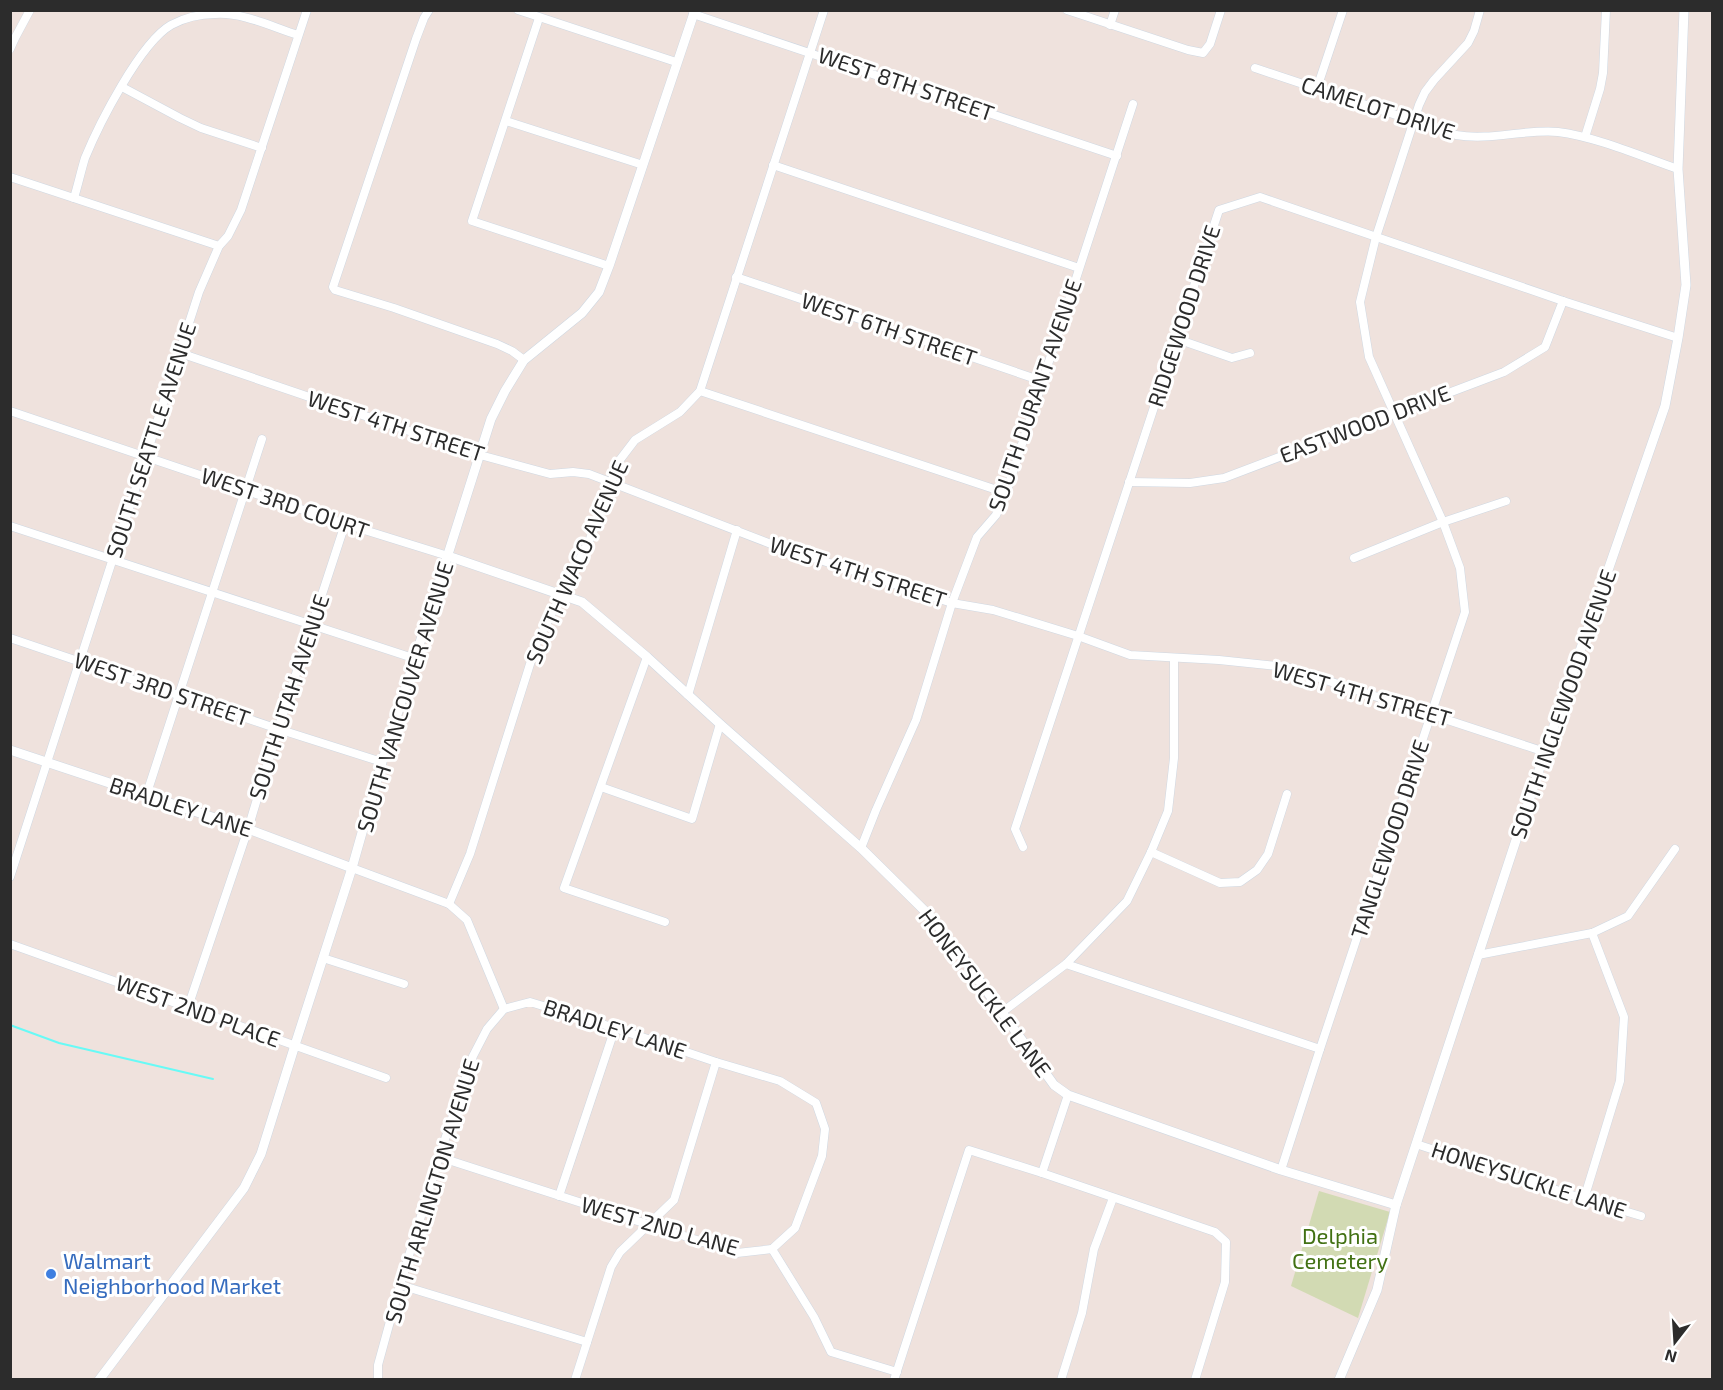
<svg xmlns="http://www.w3.org/2000/svg" width="1723" height="1390" viewBox="0 0 1723 1390" font-family="'Exo 2',sans-serif">
  <style>
    .cemetery { fill: #d2dab3 }
    .lines { fill: none; stroke-linecap: round; stroke-linejoin: round }
    .stream { stroke: #68faf6; stroke-width: 2 }
    .minor-casing { stroke: #cfd8e2; stroke-width: 9 }
    .tertiary-casing { stroke: #cfd8e2; stroke-width: 10 }
    .minor { stroke: #fff; stroke-width: 8 }
    .tertiary { stroke: #fff; stroke-width: 9 }
    .shop-dot { fill: #3f7fe0; stroke: #fff; stroke-width: 2 }
    .labels { text-anchor: middle; stroke-width: 6; stroke-linejoin: round; paint-order: stroke }
    .street-label { font-size: 22px; fill: #2c2c2c; stroke: #fff }
    .park-label { font-size: 22px; fill: #427114; stroke: #fff }
    .shop-label { font-size: 22px; fill: #366cbe; stroke: #fff; text-anchor: start }
  </style>
  <rect width="100%" height="100%" fill="#efe2dd"/>
  <polygon class="cemetery" points="1319,1191 1390,1212 1358,1318 1291,1286"/>
  <g class="lines">
    <polyline class="stream" points="10,1025 59,1043 213,1079"/>
    <g class="minor-casing">
      <g id="minor">
        <polyline points="429,10 424,18 416,39 333,287 335,290 394,308 497,344 512,351 524,360"/>
        <polyline points="518,10 676,62"/>
        <polyline points="1067,10 1188,50 1203,53 1210,44 1221,10"/>
        <polyline points="693,14 1117,156"/>
        <polyline points="539,18 472,221 609,266"/>
        <polyline points="1110,25 1115,10"/>
        <polyline points="10,49 15,38 30,10"/>
        <path d="M1255,68L1456,135C1490,141 1524,129 1558,132C1597,137 1640,156 1678,169"/>
        <polyline points="122,87 180,118 201,128 262,148"/>
        <polyline points="1317,88 1343,10"/>
        <polyline points="506,121 643,165"/>
        <polyline points="1585,137 1600,89 1603,73 1606,10"/>
        <polyline points="773,165 1079,268"/>
        <polyline points="10,177 219,246"/>
        <path d="M74,198C78,185 81,171 85,158C99,124 140,43 171,25C184,18 200,14 215,14C243,12 272,27 298,35"/>
        <polyline points="736,277 1042,381"/>
        <polyline points="1177,339 1232,358 1250,353"/>
        <polyline points="180,353 480,455 550,474 573,472 589,474 771,544 952,603 993,610 1078,636 1130,655 1219,660 1286,667 1545,752"/>
        <polyline points="700,391 1006,493"/>
        <polyline points="10,411 345,524 448,556"/>
        <polyline points="1129,482 1190,483 1224,478 1504,372 1545,347 1563,301"/>
        <polyline points="10,526 416,659"/>
        <polyline points="1354,558 1443,522 1506,501"/>
        <polyline points="10,638 278,729 382,762"/>
        <polyline points="647,657 564,888 665,922"/>
        <polyline points="688,695 737,530"/>
        <polyline points="601,787 692,819 720,724"/>
        <polyline points="146,796 262,439"/>
        <polyline points="1023,847 1015,829 1219,210 1260,197 1563,301 1678,338"/>
        <polyline points="861,848 876,810 916,720 952,603 977,537 996,515 1006,493 1133,104"/>
        <polyline points="1151,852 1220,883 1240,882 1257,870 1268,854 1287,794"/>
        <polyline points="352,868 449,904 467,920 504,1009"/>
        <polyline points="10,877 199,292 219,246 228,236 241,210 307,10"/>
        <polyline points="449,904 470,854 537,642 590,539 619,461 635,440 680,412 700,391 824,10"/>
        <polyline points="10,944 386,1078"/>
        <polyline points="1478,955 1592,933 1628,916 1675,849"/>
        <polyline points="323,958 404,984"/>
        <polyline points="1066,964 1320,1049"/>
        <polyline points="188,1007 248,829 278,729 345,524"/>
        <polyline points="504,1009 530,1002 615,1028 716,1062 780,1081 816,1103 825,1129 822,1156 795,1228 772,1249"/>
        <polyline points="1001,1013 1066,964 1127,901 1151,852 1168,811 1174,758 1174,658"/>
        <polyline points="1416,1144 1584,1199 1641,1216"/>
        <polyline points="439,1157 737,1253 772,1249"/>
        <polyline points="1281,1170 1320,1049 1465,612 1460,568 1443,522 1369,357 1360,302 1376,237 1419,105 1425,92 1434,80 1468,43 1474,31 1480,10"/>
        <polyline points="1042,1173 1068,1095"/>
        <polyline points="559,1196 615,1028"/>
        <polyline points="1584,1199 1620,1081 1624,1017 1592,933"/>
        <polyline points="772,1249 814,1317 831,1352 897,1372"/>
        <polyline points="400,1285 587,1342"/>
        <polyline points="378,1380 378,1365 400,1285 439,1157 473,1056 487,1029 504,1009"/>
        <polyline points="575,1380 611,1267 620,1252 674,1200 716,1062"/>
        <polyline points="894,1380 969,1150 1042,1173 1215,1232 1226,1242 1225,1282 1195,1380"/>
        <polyline points="1061,1380 1082,1313 1094,1249 1113,1198"/>
      </g>
    </g>
    <g class="tertiary-casing">
      <g id="tertiary">
        <polyline points="448,556 582,602 647,657 720,724 861,848 931,917 961,955 1054,1085 1068,1095 1281,1170 1396,1205"/>
        <polyline points="10,750 248,829 352,868"/>
        <polyline points="99,1380 244,1188 261,1154 295,1045 352,868 382,762 491,419 505,391 524,360 582,313 599,292 609,266 695,10"/>
        <polyline points="1339,1380 1377,1290 1396,1205 1545,752 1665,406 1678,338 1686,285 1678,169 1684,10"/>
      </g>
    </g>
    <use href="#minor" class="minor"/>
    <use href="#tertiary" class="tertiary"/>
  </g>
  <circle class="shop-dot" cx="51" cy="1274" r="6"/>
  <g class="labels">
    <g class="street-label">
      <text transform="translate(906 84) rotate(19)" y="8">WEST 8TH STREET</text>
      <text transform="translate(1378 108) rotate(18)" y="8">CAMELOT DRIVE</text>
      <text transform="translate(1184 316) rotate(-72)" y="8">RIDGEWOOD DRIVE</text>
      <text transform="translate(889 329) rotate(19)" y="8">WEST 6TH STREET</text>
      <text transform="translate(1035 395) rotate(-71)" y="8">SOUTH DURANT AVENUE</text>
      <text transform="translate(1365 424) rotate(-21)" y="8">EASTWOOD DRIVE</text>
      <text transform="translate(396 426) rotate(18)" y="8">WEST 4TH STREET</text>
      <text transform="translate(151 440) rotate(-72)" y="8">SOUTH SEATTLE AVENUE</text>
      <text transform="translate(285 503) rotate(19)" y="8">WEST 3RD COURT</text>
      <text transform="translate(577 562) rotate(-66)" y="8">SOUTH WACO AVENUE</text>
      <text transform="translate(858 572) rotate(18)" y="8">WEST 4TH STREET</text>
      <text transform="translate(162 689) rotate(19)" y="8">WEST 3RD STREET</text>
      <text transform="translate(1362 694) rotate(16)" y="8">WEST 4TH STREET</text>
      <text transform="translate(289 697) rotate(-72)" y="8">SOUTH UTAH AVENUE</text>
      <text transform="translate(405 697) rotate(-73)" y="8">SOUTH VANCOUVER AVENUE</text>
      <text transform="translate(1563 704) rotate(-71)" y="8">SOUTH INGLEWOOD AVENUE</text>
      <text transform="translate(181 807) rotate(18)" y="8">BRADLEY LANE</text>
      <text transform="translate(1390 839) rotate(-72)" y="8">TANGLEWOOD DRIVE</text>
      <text transform="translate(985 993) rotate(53)" y="8">HONEYSUCKLE LANE</text>
      <text transform="translate(198 1011) rotate(20)" y="8">WEST 2ND PLACE</text>
      <text transform="translate(615 1029) rotate(18)" y="8">BRADLEY LANE</text>
      <text transform="translate(1529 1180) rotate(18)" y="8">HONEYSUCKLE LANE</text>
      <text transform="translate(432 1191) rotate(-73)" y="8">SOUTH ARLINGTON AVENUE</text>
      <text transform="translate(660 1226) rotate(16)" y="8">WEST 2ND LANE</text>
    </g>
    <g class="park-label">
      <text x="1340" y="1244">Delphia<tspan x="1340" dy="25">Cemetery</tspan></text>
    </g>
    <g class="shop-label">
      <text x="63" y="1269">Walmart<tspan x="63" dy="25">Neighborhood Market</tspan></text>
    </g>
  </g>
  <rect width="1723" height="1390" fill="none" stroke="#2c2c2c" stroke-width="24"/>
  <g transform="translate(1675 1342) rotate(197)" stroke="#ffffff" stroke-width="4.5" paint-order="stroke">
  <path d="M0-4.5L10 22L0 15L-10 22Z" fill="#2c2c2c"/>
  <text y="-9" font-size="16" font-weight="bold" text-anchor="middle" fill="#2c2c2c">N</text>
  </g>
</svg>
